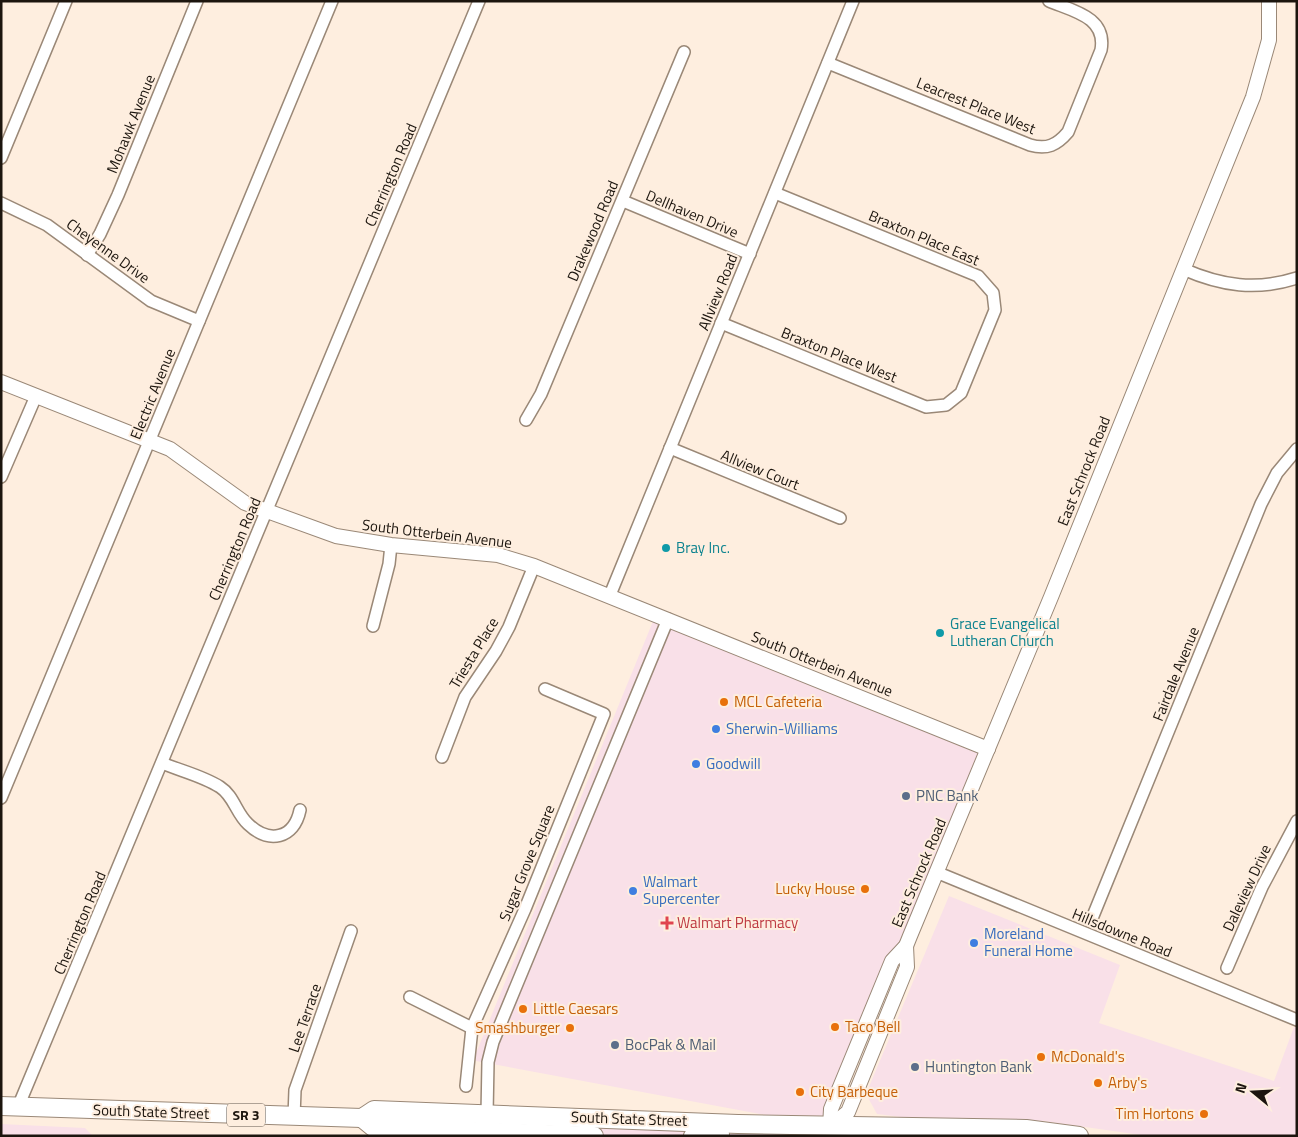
<svg xmlns="http://www.w3.org/2000/svg" width="1298" height="1137" viewBox="0 0 1298 1137" font-family="'Titillium Web',sans-serif">
  <style>
    .commercial { fill: #f9e0e8 }
    .lines { fill: none; stroke-linecap: round; stroke-linejoin: round }
    .minor-casing { stroke: #9a8877; stroke-width: 14 }
    .tertiary-casing { stroke: #9a8877; stroke-width: 16 }
    .primary-casing { stroke: #9a8877; stroke-width: 20 }
    .minor { stroke: #fff; stroke-width: 11 }
    .tertiary { stroke: #fff; stroke-width: 14 }
    .primary { stroke: #fff; stroke-width: 18 }
    .culture-dot { fill: #0f9aa8; stroke: #feeedf; stroke-width: 2 }
    .food-dot { fill: #e8710a; stroke: #feeedf; stroke-width: 2 }
    .shop-dot { fill: #3f7fe0; stroke: #feeedf; stroke-width: 2 }
    .service-dot { fill: #5c6f8a; stroke: #feeedf; stroke-width: 2 }
    .health-dot { fill: #e0444e; stroke: #feeedf; stroke-width: 2 }
    .labels { text-anchor: middle; stroke-width: 4; stroke-linejoin: round; paint-order: stroke }
    .shield { fill: #feeedf; stroke: #60564d; stroke-width: 1 }
    .shield-label { font-size: 14px; font-weight: bold; fill: #1c150e }
    .street-label { font-size: 15px; fill: #1c150e; stroke: #feeedf }
    .culture-label { font-size: 15px; fill: #0d838f; stroke: #feeedf; text-anchor: start }
    .food-label { font-size: 15px; fill: #c56008; stroke: #feeedf; text-anchor: start }
    .shop-label { font-size: 15px; fill: #366cbe; stroke: #feeedf; text-anchor: start }
    .service-label { font-size: 15px; fill: #4e5e75; stroke: #feeedf; text-anchor: start }
    .health-label { font-size: 15px; fill: #be3a42; stroke: #feeedf; text-anchor: start }
  </style>
  <rect width="100%" height="100%" fill="#feeedf"/>
  <g class="commercial">
    <polygon points="656,614 988,749 827,1136 522,1136 552,1117 825,1126 476,1061 476,1053"/>
    <polygon points="949,896 1120,965 1099,1023 1274,1081 1294,1027 1297,1028 1297,1136 1148,1136 1043,1121 934,1121 877,1114 866,1094"/>
    <polygon points="1,1124 85,1128 93,1136 1,1136"/>
  </g>
  <g class="lines">
    <g class="minor-casing">
      <g id="minor">
        <path d="M828,63L1030,145C1047,150 1057,145 1068,132L1101,50C1107,17 1073,11 1049,1"/>
        <polyline points="1,158 66,1"/>
        <polyline points="623,201 750,254"/>
        <polyline points="1,203 47,225 151,301 199,321"/>
        <polyline points="87,255 100,234 118,195 197,1"/>
        <path d="M1183,269C1222,286 1256,291 1297,278"/>
        <polyline points="721,323 926,407 946,405 961,393 995,310 993,293 978,276 775,193"/>
        <polyline points="526,420 541,394 684,52"/>
        <polyline points="670,448 840,518"/>
        <polyline points="1,477 36,396"/>
        <polyline points="610,595 853,1"/>
        <polyline points="373,626 389,564 391,545"/>
        <polyline points="442,757 465,697 496,651 509,627 534,566"/>
        <path d="M162,763C181,771 203,776 220,787C234,796 236,813 248,824C269,844 294,839 300,810"/>
        <polyline points="1,798 332,1"/>
        <polyline points="936,872 1297,1020"/>
        <polyline points="1093,916 1261,504 1277,473 1297,449"/>
        <polyline points="1227,968 1262,887 1297,821"/>
        <polyline points="410,997 472,1028"/>
        <polyline points="466,1086 472,1028 525,909 604,714 545,689"/>
        <polyline points="18,1107 479,1"/>
        <polyline points="487,1114 488,1062 493,1042 668,619"/>
        <polyline points="294,1117 295,1090 351,931"/>
      </g>
    </g>
    <g class="tertiary-casing">
      <g id="tertiary">
        <polyline points="1,382 170,449 245,503 336,536 391,545 498,555 534,566 988,749"/>
        <polyline points="830,1127 831,1109 892,961 906,946 910,936 1051,597 1253,97 1269,40 1269,1"/>
        <polyline points="830,1127 848,1112 907,967 906,946"/>
      </g>
    </g>
    <g class="primary-casing">
      <g id="primary">
        <polyline points="1,1106 362,1118 374,1110 738,1124 1026,1129 1079,1136"/>
        <polyline points="362,1118 373,1127 594,1136"/>
        <polyline points="693,1136 697,1134 720,1134"/>
      </g>
    </g>
    <use href="#minor" class="minor"/>
    <use href="#tertiary" class="tertiary"/>
    <use href="#primary" class="primary"/>
  </g>
  <g class="culture-dot">
    <circle cx="666" cy="548" r="5"/>
    <circle cx="940" cy="633" r="5"/>
  </g>
  <g class="food-dot">
    <circle cx="724" cy="702" r="5"/>
    <circle cx="865" cy="889" r="5"/>
    <circle cx="523" cy="1009" r="5"/>
    <circle cx="835" cy="1027" r="5"/>
    <circle cx="570" cy="1028" r="5"/>
    <circle cx="1041" cy="1057" r="5"/>
    <circle cx="1098" cy="1083" r="5"/>
    <circle cx="800" cy="1092" r="5"/>
    <circle cx="1204" cy="1114" r="5"/>
  </g>
  <g class="shop-dot">
    <circle cx="716" cy="729" r="5"/>
    <circle cx="696" cy="764" r="5"/>
    <circle cx="633" cy="891" r="5"/>
    <circle cx="974" cy="943" r="5"/>
  </g>
  <g class="service-dot">
    <circle cx="906" cy="796" r="5"/>
    <circle cx="615" cy="1045" r="5"/>
    <circle cx="915" cy="1067" r="5"/>
  </g>
  <path class="health-dot" d="M664.5 915.5h5v5h5v5h-5v5h-5v-5h-5v-5h5z"/>
  <g class="labels">
    <rect class="shield" x="227" y="1103.5" width="38" height="23" rx="4"/>
    <g class="shield-label">
      <text x="246" y="1120">SR 3</text>
    </g>
    <g class="street-label">
      <text transform="translate(976 106) rotate(22)" y="5">Leacrest Place West</text>
      <text transform="translate(131 124) rotate(-68)" y="5">Mohawk Avenue</text>
      <text transform="translate(391 175) rotate(-67)" y="5">Cherrington Road</text>
      <text transform="translate(692 214) rotate(23)" y="5">Dellhaven Drive</text>
      <text transform="translate(593 231) rotate(-67)" y="5">Drakewood Road</text>
      <text transform="translate(924 238) rotate(23)" y="5">Braxton Place East</text>
      <text transform="translate(108 251) rotate(36)" y="5">Cheyenne Drive</text>
      <text transform="translate(718 292) rotate(-68)" y="5">Allview Road</text>
      <text transform="translate(839 355) rotate(22)" y="5">Braxton Place West</text>
      <text transform="translate(153 394) rotate(-68)" y="5">Electric Avenue</text>
      <text transform="translate(760 470) rotate(22)" y="5">Allview Court</text>
      <text transform="translate(1084 471) rotate(-68)" y="5">East Schrock Road</text>
      <text transform="translate(437 534) rotate(7)" y="5">South Otterbein Avenue</text>
      <text transform="translate(235 549) rotate(-67)" y="5">Cherrington Road</text>
      <text transform="translate(474 653) rotate(-59)" y="5">Triesta Place</text>
      <text transform="translate(822 664) rotate(22)" y="5">South Otterbein Avenue</text>
      <text transform="translate(1176 674) rotate(-68)" y="5">Fairdale Avenue</text>
      <text transform="translate(527 863) rotate(-68)" y="5">Sugar Grove Square</text>
      <text transform="translate(919 873) rotate(-67)" y="5">East Schrock Road</text>
      <text transform="translate(1247 888) rotate(-65)" y="5">Daleview Drive</text>
      <text transform="translate(80 923) rotate(-67)" y="5">Cherrington Road</text>
      <text transform="translate(1122 933) rotate(22)" y="5">Hillsdowne Road</text>
      <text transform="translate(305 1018) rotate(-71)" y="5">Lee Terrace</text>
      <text transform="translate(151 1112) rotate(2)" y="5">South State Street</text>
      <text transform="translate(629 1119) rotate(2)" y="5">South State Street</text>
    </g>
    <g class="culture-label">
      <text x="676" y="553">Bray Inc.</text>
      <text x="950" y="629">Grace Evangelical<tspan x="950" dy="17">Lutheran Church</tspan></text>
    </g>
    <g class="food-label">
      <text x="734" y="707">MCL Cafeteria</text>
      <text x="855" y="894" text-anchor="end">Lucky House</text>
      <text x="533" y="1014">Little Caesars</text>
      <text x="845" y="1032">Taco Bell</text>
      <text x="560" y="1033" text-anchor="end">Smashburger</text>
      <text x="1051" y="1062">McDonald's</text>
      <text x="1108" y="1088">Arby's</text>
      <text x="810" y="1097">City Barbeque</text>
      <text x="1194" y="1119" text-anchor="end">Tim Hortons</text>
    </g>
    <g class="shop-label">
      <text x="726" y="734">Sherwin-Williams</text>
      <text x="706" y="769">Goodwill</text>
      <text x="643" y="887">Walmart<tspan x="643" dy="17">Supercenter</tspan></text>
      <text x="984" y="939">Moreland<tspan x="984" dy="17">Funeral Home</tspan></text>
    </g>
    <g class="service-label">
      <text x="916" y="801">PNC Bank</text>
      <text x="625" y="1050">BocPak &amp; Mail</text>
      <text x="925" y="1072">Huntington Bank</text>
    </g>
    <g class="health-label">
      <text x="677" y="928">Walmart Pharmacy</text>
    </g>
  </g>
  <rect width="1298" height="1137" fill="none" stroke="#1c150e" stroke-width="5"/>
  <g transform="translate(1253 1092) rotate(288)" stroke="#feeedf" stroke-width="4" paint-order="stroke">
  <path d="M0-4L9 19L0 12L-9 19Z" fill="#1c150e"/>
  <text y="-8" font-size="14" font-weight="bold" text-anchor="middle" fill="#1c150e">N</text>
  </g>
</svg>
